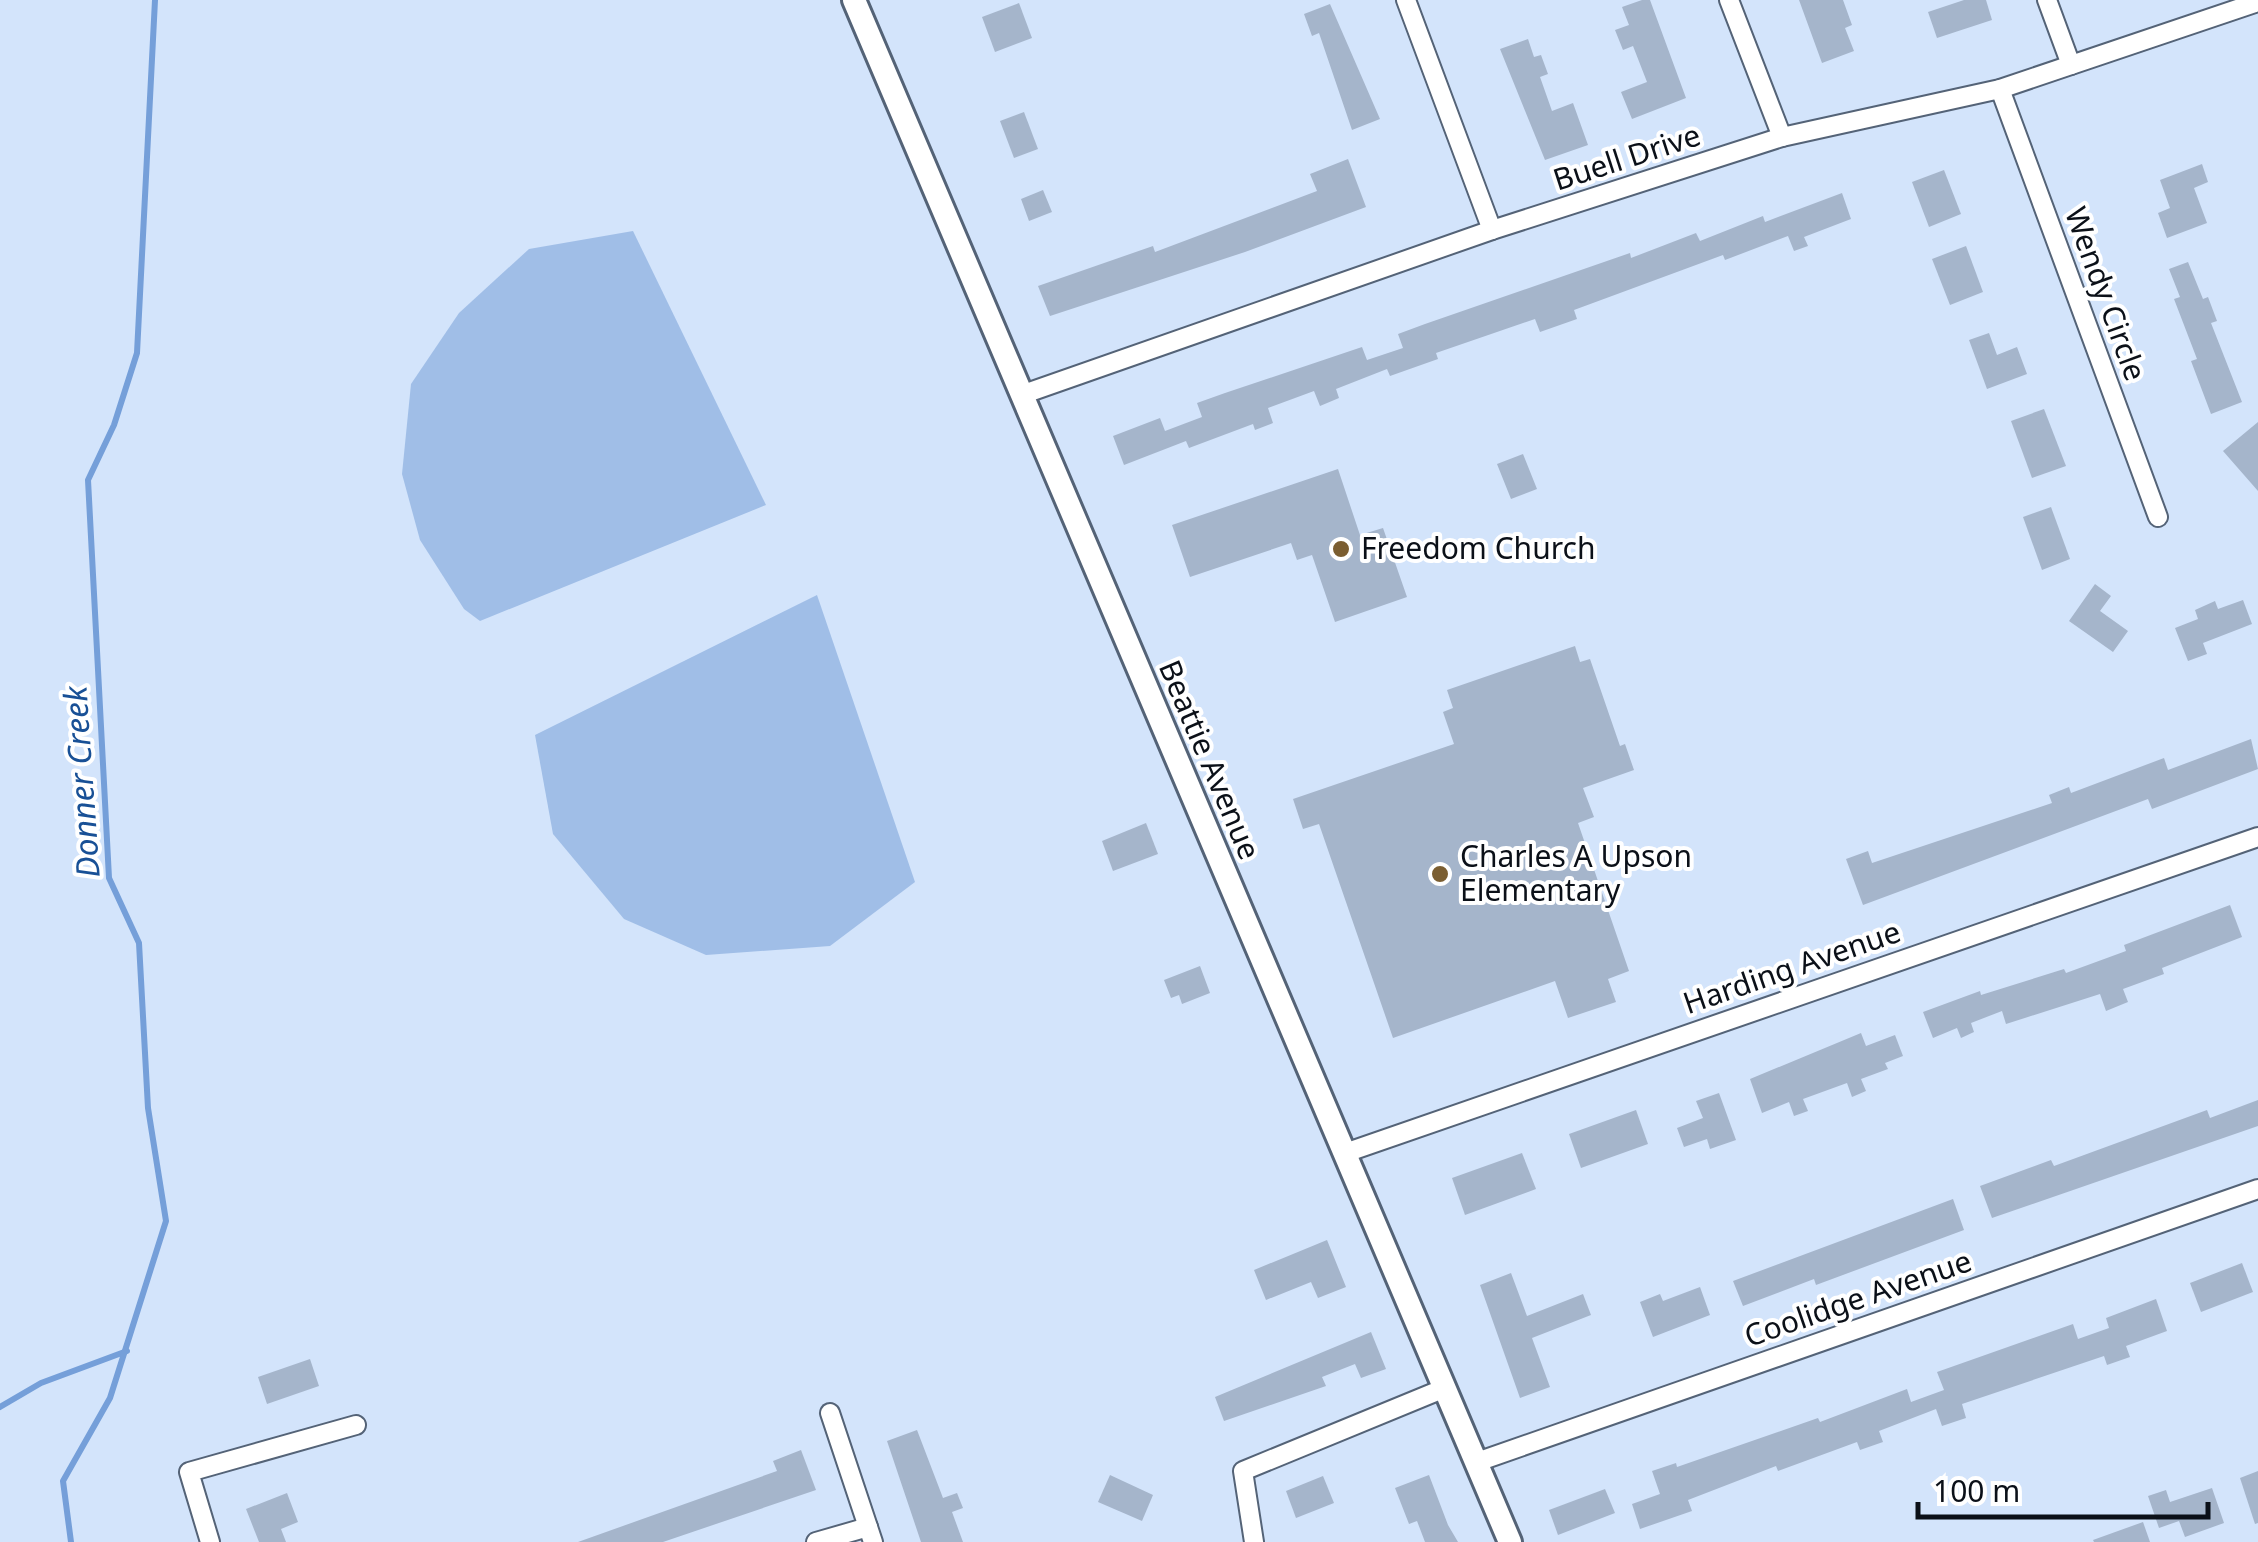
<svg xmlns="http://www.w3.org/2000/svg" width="2258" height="1542" viewBox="0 0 2258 1542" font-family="'Noto Sans',sans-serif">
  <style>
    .green { fill: #a0bee7 }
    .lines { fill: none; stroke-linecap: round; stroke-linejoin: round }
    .stream { stroke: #759fd9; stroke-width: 6 }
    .building { fill: #a5b5cb }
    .minor-casing { stroke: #546377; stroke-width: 22 }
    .tertiary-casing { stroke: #546377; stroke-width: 28 }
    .minor { stroke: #fff; stroke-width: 18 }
    .tertiary { stroke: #fff; stroke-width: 22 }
    .poi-dot { fill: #7b5e31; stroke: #fff; stroke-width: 4 }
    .labels { text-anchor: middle; stroke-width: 8; stroke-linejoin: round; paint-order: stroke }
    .street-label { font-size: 30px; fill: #0b1018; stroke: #fff }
    .poi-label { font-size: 30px; fill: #0b1018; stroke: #fff; text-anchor: start }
    .water-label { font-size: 32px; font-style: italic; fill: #185096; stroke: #fff }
  </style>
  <rect width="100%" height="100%" fill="#d3e4fb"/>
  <g class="green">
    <polygon points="633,231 766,505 480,621 464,609 420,540 402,474 411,384 459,313 529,249"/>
    <polygon points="817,595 915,882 830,946 706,955 624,919 553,834 535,735"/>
  </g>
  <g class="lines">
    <g class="stream">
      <polyline points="0,1407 41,1383 127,1351"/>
      <polyline points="71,1542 63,1481 110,1398 166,1221 148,1108 139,943 109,878 88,480 114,425 137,353 155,0"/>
    </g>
  </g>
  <g class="building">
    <polygon points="1642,0 1650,0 1686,98 1632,119 1621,92 1647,82 1633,46 1623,50 1615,30 1629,25 1622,7"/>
    <polygon points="1799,0 1843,0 1852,25 1845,28 1854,51 1822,63"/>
    <polygon points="1964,0 1986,0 1992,20 1937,38 1928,12"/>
    <polygon points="1019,3 1032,38 995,52 982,17"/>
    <polygon points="1330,4 1380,119 1352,130 1319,33 1312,36 1304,14"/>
    <polygon points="1528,39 1534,57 1541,55 1548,74 1540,77 1552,111 1573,103 1588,145 1545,160 1500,49"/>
    <polygon points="1024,112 1038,149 1014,158 1000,121"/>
    <polygon points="1348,159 1366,207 1245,252 1050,316 1038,286 1153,246 1155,252 1317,191 1310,174"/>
    <polygon points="2202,164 2208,182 2194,188 2207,223 2167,238 2158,213 2170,208 2160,180"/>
    <polygon points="1944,170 1961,214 1929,227 1912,182"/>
    <polygon points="1043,190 1052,212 1029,221 1021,199"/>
    <polygon points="1842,193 1851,219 1804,237 1808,246 1794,251 1788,236 1725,260 1723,255 1574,310 1577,319 1540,332 1535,319 1436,353 1438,359 1390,376 1387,369 1336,389 1339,398 1320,406 1314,391 1268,408 1273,423 1255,430 1253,424 1189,448 1186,441 1124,465 1113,436 1160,418 1165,431 1202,417 1197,403 1225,393 1362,347 1367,360 1403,348 1398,334 1425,324 1630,253 1631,258 1696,233 1700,241 1763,216 1765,222"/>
    <polygon points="1966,246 1983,292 1950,305 1932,259"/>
    <polygon points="2188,262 2203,299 2208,297 2217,321 2211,323 2242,402 2211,414 2191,361 2197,359 2174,299 2180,297 2169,269"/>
    <polygon points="1989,333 1997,355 2017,347 2027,374 1987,389 1969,340"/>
    <polygon points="2044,409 2066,466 2032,478 2011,421"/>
    <polygon points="2258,422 2258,491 2223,451"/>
    <polygon points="1523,454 1537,489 1511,499 1497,464"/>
    <polygon points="1338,469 1360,535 1383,528 1407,597 1335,622 1312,555 1297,560 1291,543 1190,577 1172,525"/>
    <polygon points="2051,507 2070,559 2042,570 2023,517"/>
    <polygon points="2095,584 2111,596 2100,611 2128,631 2113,652 2069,621"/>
    <polygon points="2243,600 2252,624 2203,643 2207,654 2188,661 2175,628 2198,619 2195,610 2215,601 2218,609"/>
    <polygon points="1575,646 1580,662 1590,659 1620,746 1625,744 1634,770 1583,788 1594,817 1578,823 1629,971 1608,979 1616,1002 1568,1018 1555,981 1393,1038 1319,824 1303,829 1293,799 1454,744 1443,712 1453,708 1447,690"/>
    <polygon points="2251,739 2258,769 2152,809 2148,799 1863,905 1846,859 1868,851 1872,863 2052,803 2049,795 2069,787 2071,793 2164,758 2168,770"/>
    <polygon points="1146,823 1158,854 1113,871 1102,841"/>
    <polygon points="2230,905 2242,937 2162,968 2164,974 2123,989 2128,1002 2106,1011 2100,994 2006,1024 2002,1011 1971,1023 1974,1032 1961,1038 1957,1028 1933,1038 1923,1012 1980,991 1981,995 2064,969 2066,973 2126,951 2124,945"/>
    <polygon points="1200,966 1210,993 1182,1004 1179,995 1171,998 1164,980"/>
    <polygon points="1861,1033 1866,1046 1895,1035 1903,1056 1885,1063 1888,1069 1861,1079 1866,1091 1852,1097 1847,1083 1803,1099 1808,1111 1794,1116 1789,1102 1762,1113 1750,1079"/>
    <polygon points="1719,1093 1736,1140 1710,1149 1707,1139 1684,1147 1677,1128 1703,1118 1696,1101"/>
    <polygon points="2258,1100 2258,1126 1992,1218 1980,1186 2051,1160 2054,1166 2207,1110 2210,1118"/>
    <polygon points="1636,1110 1648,1144 1581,1168 1569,1134"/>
    <polygon points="1522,1153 1536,1189 1465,1215 1452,1178"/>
    <polygon points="1953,1199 1964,1230 1816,1285 1814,1279 1743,1306 1733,1281"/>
    <polygon points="1327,1240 1346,1287 1318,1298 1311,1282 1266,1300 1254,1270"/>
    <polygon points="2242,1263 2253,1292 2201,1312 2190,1283"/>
    <polygon points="1511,1273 1527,1316 1583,1294 1591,1315 1532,1338 1550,1387 1520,1398 1480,1285"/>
    <polygon points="1700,1287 1710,1315 1653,1337 1640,1302 1660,1294 1663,1301"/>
    <polygon points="2156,1299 2167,1331 2126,1346 2130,1357 2107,1365 2104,1356 1962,1404 1966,1418 1942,1426 1936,1409 1879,1431 1883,1442 1860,1450 1857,1442 1778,1471 1776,1466 1688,1500 1692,1511 1640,1529 1632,1504 1660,1494 1652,1471 1676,1463 1677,1467 1818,1418 1820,1422 1907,1389 1911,1402 1944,1390 1937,1372 2073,1324 2078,1339 2109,1328 2106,1318"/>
    <polygon points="1371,1332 1386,1369 1361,1378 1355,1364 1322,1377 1326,1386 1224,1421 1215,1397"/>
    <polygon points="310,1359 319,1386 267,1404 258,1377"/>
    <polygon points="917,1430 943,1498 957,1493 963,1508 952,1512 963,1542 921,1542 887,1441"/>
    <polygon points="801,1450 816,1490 663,1542 578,1542 777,1471 773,1461"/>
    <polygon points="2258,1471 2258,1523 2255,1524 2240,1478"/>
    <polygon points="1110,1475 1153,1495 1142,1521 1098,1502"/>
    <polygon points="1429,1475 1448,1525 1458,1542 1425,1542 1417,1521 1409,1524 1395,1488"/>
    <polygon points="1323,1476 1334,1503 1296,1518 1286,1491"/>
    <polygon points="2212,1488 2224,1523 2185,1537 2179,1521 2159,1528 2148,1496 2166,1490 2170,1502"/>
    <polygon points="1605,1489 1615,1513 1558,1535 1549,1510"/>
    <polygon points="287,1493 298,1522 281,1529 286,1542 259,1542 246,1509"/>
    <polygon points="2143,1522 2150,1542 2094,1542 2093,1540"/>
  </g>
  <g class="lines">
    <g class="minor-casing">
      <g id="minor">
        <polyline points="1406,0 1492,230"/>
        <polyline points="1729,0 1782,137"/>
        <polyline points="2047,0 2071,65"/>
        <polyline points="2000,89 2158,517"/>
        <polyline points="1021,395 1492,230 1782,137 2000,89 2258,2"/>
        <polyline points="1345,1153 2258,837"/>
        <polyline points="830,1413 873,1542"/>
        <polyline points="1477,1462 2258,1189"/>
        <polyline points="210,1542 189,1472 356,1425"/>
        <polyline points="816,1542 868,1527"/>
        <polyline points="1254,1542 1243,1471 1445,1388"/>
      </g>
    </g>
    <g class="tertiary-casing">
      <polyline id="tertiary" points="854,0 1510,1542"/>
    </g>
    <use href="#minor" class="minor"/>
    <use href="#tertiary" class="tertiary"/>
  </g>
  <g class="poi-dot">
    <circle cx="1341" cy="549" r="10"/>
    <circle cx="1440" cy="874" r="10"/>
  </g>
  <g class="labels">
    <g class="street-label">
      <text transform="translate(1627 158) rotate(-18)" y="10">Buell Drive</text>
      <text transform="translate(2105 294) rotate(70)" y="10">Wendy Circle</text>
      <text transform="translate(1209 760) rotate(67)" y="10">Beattie Avenue</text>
      <text transform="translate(1792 968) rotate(-19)" y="10">Harding Avenue</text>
      <text transform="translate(1858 1299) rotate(-19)" y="10">Coolidge Avenue</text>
    </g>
    <g class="poi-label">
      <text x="1361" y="559">Freedom Church</text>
      <text x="1460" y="867">Charles A Upson<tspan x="1460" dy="34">Elementary</tspan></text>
    </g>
    <g class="water-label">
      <text transform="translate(82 782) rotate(-94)" y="11">Donner Creek</text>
    </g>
  </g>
  <path d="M1918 1502v15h290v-15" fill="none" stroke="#0b1018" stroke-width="5"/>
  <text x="1933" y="1502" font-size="30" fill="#0b1018" stroke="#ffffff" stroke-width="8" paint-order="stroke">100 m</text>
</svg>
